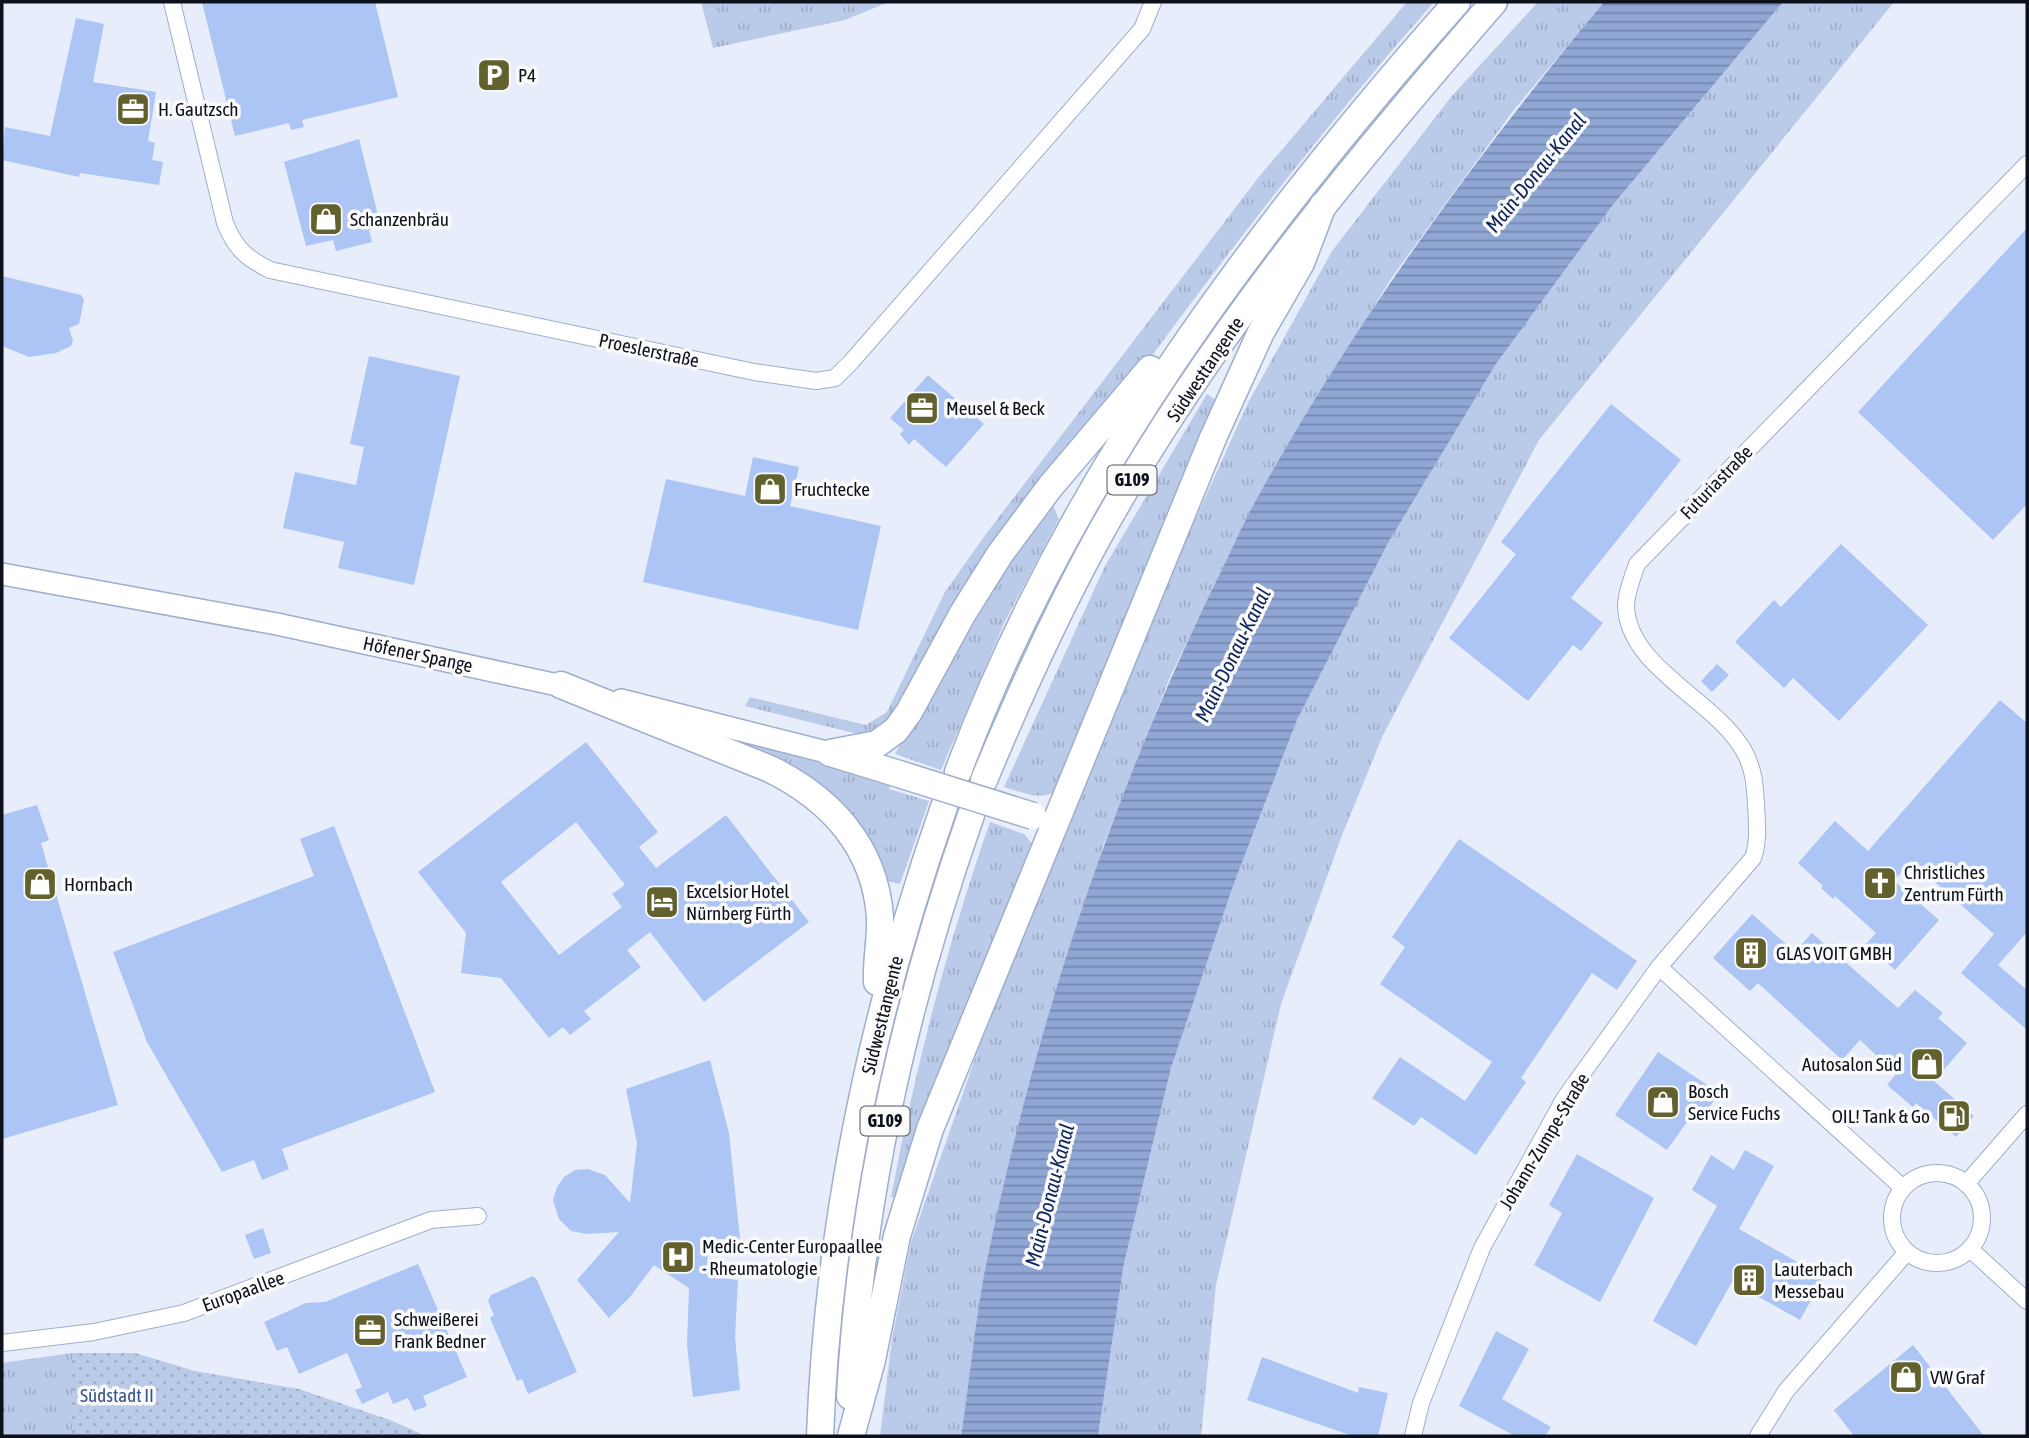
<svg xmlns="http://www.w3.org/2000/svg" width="2029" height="1438" viewBox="0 0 2029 1438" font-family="'Asap Condensed',sans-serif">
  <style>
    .grass { fill: url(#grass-tufts) }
    .park { fill: url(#park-dots) }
    .water { fill: url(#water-rules) }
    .building { fill: #acc5f5; fill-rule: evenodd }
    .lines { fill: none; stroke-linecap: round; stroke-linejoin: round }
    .minor-casing { stroke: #9faecc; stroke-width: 18 }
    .secondary-casing { stroke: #9faecc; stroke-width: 24 }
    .trunk-casing { stroke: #9faecc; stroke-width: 29 }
    .minor { stroke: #fff; stroke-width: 16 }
    .secondary { stroke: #fff; stroke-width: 21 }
    .trunk { stroke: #fff; stroke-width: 26 }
    .trunk-bridge-casing { stroke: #9faecc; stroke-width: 29; stroke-linecap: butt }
    .trunk-bridge { stroke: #fff; stroke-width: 26 }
    .labels { text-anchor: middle; stroke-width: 7; stroke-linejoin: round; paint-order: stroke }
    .shield { fill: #fafafa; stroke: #53575e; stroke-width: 2 }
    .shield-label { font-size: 18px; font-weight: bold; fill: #0c111b }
    .poi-label { font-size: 19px; fill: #0c111b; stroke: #fafafa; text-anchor: start }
    .street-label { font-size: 19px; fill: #0c111b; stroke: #fafafa }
    .park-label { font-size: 19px; fill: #36538e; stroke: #fafafa }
    .water-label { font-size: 21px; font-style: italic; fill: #0c245b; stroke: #fafafa }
  </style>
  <defs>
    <pattern id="grass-tufts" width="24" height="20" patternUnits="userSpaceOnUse" patternTransform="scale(1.75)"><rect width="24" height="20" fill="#bacae9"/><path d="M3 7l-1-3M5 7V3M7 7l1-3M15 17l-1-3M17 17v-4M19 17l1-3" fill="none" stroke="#9facc7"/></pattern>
    <pattern id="park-dots" width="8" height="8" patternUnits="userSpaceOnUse" patternTransform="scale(1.75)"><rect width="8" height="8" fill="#bacae9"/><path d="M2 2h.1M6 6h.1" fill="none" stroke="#9facc7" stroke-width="1.8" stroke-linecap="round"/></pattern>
    <pattern id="water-rules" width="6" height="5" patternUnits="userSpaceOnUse" patternTransform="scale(1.75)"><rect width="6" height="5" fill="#90a7d6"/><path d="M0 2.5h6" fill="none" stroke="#7487ad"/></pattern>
  </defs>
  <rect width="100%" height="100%" fill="#e7edfa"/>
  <g class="grass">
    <polygon points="701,2 889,2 845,20 713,48"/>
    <path d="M1407,2H1434C1233,230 1061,481 885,729L862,735L745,706L750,697L866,725L887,712L945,592L986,534L1258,178Z"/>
    <polygon points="1538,2 1604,2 1513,111 1392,277 1259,495 1170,677 1103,846 989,1250 961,1436 880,1436 892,1339 911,1242 983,1036 1050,858 1164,588 1248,403 1332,251 1451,97"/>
    <polygon points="1783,2 1894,2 1539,440 1383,735 1341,838 1281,1004 1216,1285 1201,1436 1098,1436 1124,1263 1171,1068 1233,886 1297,720 1388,543 1496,364 1612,206"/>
    <path d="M1207,394L1218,402L1059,789C1041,802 1024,793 1004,787L1105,566Z"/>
    <polygon points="1049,506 1054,508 1059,519 1005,621 941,770 895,754 963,626"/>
    <polygon points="731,737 891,784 889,789 929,801 900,884 884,880 871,850 730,746"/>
    <path d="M990,822L1024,834L1036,848L902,1198L891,1197C915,1069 947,945 990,822Z"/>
    <polygon points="72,1353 72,1436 2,1436 2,1363"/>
  </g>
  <polygon class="park" points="72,1353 135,1353 195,1371 299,1389 390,1420 426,1436 72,1436"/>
  <path class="water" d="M1604,2H1783L1612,206L1496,364L1388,543L1297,720L1233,886L1171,1068L1124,1263L1098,1436H961C971,1373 976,1308 990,1246C1038,1021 1110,801 1210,594C1227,561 1241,526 1260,493C1359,316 1475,157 1604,2Z"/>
  <g class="building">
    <polygon points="202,2 375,2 398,97 302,120 304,127 291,130 289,123 235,136"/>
    <polygon points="76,18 104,24 93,82 156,92 148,141 155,143 152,160 163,162 159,185 80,173 79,177 2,160 5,127 50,136"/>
    <polygon points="359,139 381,227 369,230 372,242 336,251 333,240 306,246 284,162"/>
    <polygon points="2027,228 2027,504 1993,540 1858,412"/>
    <polygon points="2,276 81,295 84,300 79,324 69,328 73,341 71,346 56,353 29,357 2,346"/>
    <polygon points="369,356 460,376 414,585 338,568 344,542 283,528 295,472 356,485 364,447 350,444"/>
    <polygon points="928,375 984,424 946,467 914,439 909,445 900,434 904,430 890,418"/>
    <polygon points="1611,404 1681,460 1571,598 1603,623 1581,651 1573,645 1528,701 1449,638 1516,554 1501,542"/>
    <polygon points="753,457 799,467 790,506 881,526 858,630 643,582 666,479 745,496"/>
    <polygon points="1841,544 1928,625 1839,721 1793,678 1784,688 1735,642 1774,600 1781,607"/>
    <polygon points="1717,664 1729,675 1712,692 1701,681"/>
    <polygon points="2000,700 2027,723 2027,932 1998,965 2027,990 2027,1030 1961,973 1994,934 1911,861 1894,881 1939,920 1895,970 1866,944 1876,933 1835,896 1833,899 1821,888 1823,886 1798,863 1835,821 1868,851"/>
    <path d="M586,742L658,832L639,847L656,868L726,815L809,922L704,1002L650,932L627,950L641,967L584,1011L591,1019L570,1035L563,1027L549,1038L501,978L461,973L466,933L418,872ZM576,822L625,885L612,894L622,907L559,955L501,882Z"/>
    <polygon points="37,805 49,840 41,843 118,1105 2,1139 2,815"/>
    <polygon points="334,826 435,1092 282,1149 289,1169 262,1180 254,1160 222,1172 147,1042 113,952 314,876 300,839"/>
    <polygon points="1459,839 1637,961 1617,990 1592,973 1521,1078 1526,1082 1476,1155 1421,1117 1414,1126 1372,1098 1400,1057 1465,1101 1492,1062 1380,984 1405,947 1392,937"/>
    <polygon points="1752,914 1795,952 1812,933 1898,1008 1915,990 1943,1013 1938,1018 1967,1043 1934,1081 1974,1116 1956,1137 1916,1103 1913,1107 1887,1085 1896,1074 1860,1040 1842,1060 1758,983 1750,991 1713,958"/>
    <polygon points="1658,1052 1719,1093 1700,1121 1692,1115 1667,1150 1615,1115"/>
    <polygon points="710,1060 729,1133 740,1239 707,1239 708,1276 738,1280 735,1337 740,1390 693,1397 687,1345 689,1288 654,1265 630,1297 609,1318 577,1280 619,1232 587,1234 571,1231 559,1219 553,1200 557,1187 564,1177 575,1170 588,1169 605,1175 630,1203 637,1143 626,1089"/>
    <polygon points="1745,1150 1774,1166 1739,1229 1824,1277 1800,1320 1732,1282 1696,1346 1653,1321 1717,1206 1692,1190 1711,1155 1734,1170"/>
    <polygon points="1577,1154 1654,1198 1600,1302 1534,1265 1562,1213 1549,1205"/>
    <polygon points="263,1228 271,1253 254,1259 245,1235"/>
    <polygon points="418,1264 467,1377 423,1396 427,1406 414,1411 408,1398 393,1404 388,1392 362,1404 355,1390 362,1387 347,1353 299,1374 287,1347 277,1351 264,1322 306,1303 325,1302"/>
    <polygon points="533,1276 537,1280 577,1372 528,1394 522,1379 517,1381 490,1318 494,1315 488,1301 491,1295"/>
    <polygon points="1496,1331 1529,1349 1502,1399 1551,1427 1545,1436 1515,1436 1459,1406"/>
    <polygon points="1913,1345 1984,1436 1854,1436 1834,1410"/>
    <polygon points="1262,1357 1358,1393 1359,1387 1388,1393 1378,1436 1353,1436 1247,1400"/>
  </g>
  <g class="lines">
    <g class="minor-casing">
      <g id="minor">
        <path d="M172,2L225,223C235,248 246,258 270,270L754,372L816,381L835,378L851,362L1142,29L1153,2"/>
        <polyline points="1659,967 1903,1188"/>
        <circle cx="1937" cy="1218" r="45"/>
        <polyline points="1966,1184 2027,1114"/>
        <polyline points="1970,1249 2027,1301"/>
        <polyline points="2,1343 94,1332 184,1313 431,1220 478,1216"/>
        <path d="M1413,1436L1421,1403L1482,1248L1564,1099L1659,967L1753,858C1759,841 1757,824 1756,805C1755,786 1754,770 1745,753C1718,701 1628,669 1626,606C1626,593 1633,576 1637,564L2027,164"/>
        <polyline points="1758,1436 1786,1391 1907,1252"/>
      </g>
    </g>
    <g class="secondary-casing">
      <g id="secondary">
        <polyline points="2,574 277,624 576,689"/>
        <polyline points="621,700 830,753"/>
      </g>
    </g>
    <g class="trunk-casing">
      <g id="trunk">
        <path d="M561,685L770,769C831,799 875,847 880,917C881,939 876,960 877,982"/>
        <polyline points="830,753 877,744 896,730 909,712 963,613 1000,554 1050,487 1150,369"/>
        <polyline points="834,754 899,774"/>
        <path d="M958,772C1066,482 1254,231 1457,2"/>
        <path d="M984,780C1018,698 1054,618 1096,541C1204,344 1348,170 1494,2"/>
        <path d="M850,1396C861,1197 905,1003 971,815"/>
        <path d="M820,1436C828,1221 873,1010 944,807"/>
        <polyline points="851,1436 872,1360 897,1236 930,1129 1213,438 1261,332 1301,263 1323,205"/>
      </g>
    </g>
    <use href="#minor" class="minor"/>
    <use href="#secondary" class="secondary"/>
    <use href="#trunk" class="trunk"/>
    <g class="trunk-bridge-casing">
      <polyline id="trunk-bridge" points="899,774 1033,816"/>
    </g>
    <use href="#trunk-bridge" class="trunk-bridge"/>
  </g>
  <defs>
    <g id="parking-square" transform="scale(1.75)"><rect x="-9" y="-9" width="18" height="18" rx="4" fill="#62612e" stroke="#fafafa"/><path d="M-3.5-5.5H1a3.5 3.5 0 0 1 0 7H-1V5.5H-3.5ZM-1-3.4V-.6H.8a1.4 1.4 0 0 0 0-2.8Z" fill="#fff"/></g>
    <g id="office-square" transform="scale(1.75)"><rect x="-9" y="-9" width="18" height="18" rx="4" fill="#62612e" stroke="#fafafa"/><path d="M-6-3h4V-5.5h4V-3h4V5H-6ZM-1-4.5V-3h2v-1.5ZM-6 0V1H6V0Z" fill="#fff"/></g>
    <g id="shop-square" transform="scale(1.75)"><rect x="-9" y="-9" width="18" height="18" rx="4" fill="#62612e" stroke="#fafafa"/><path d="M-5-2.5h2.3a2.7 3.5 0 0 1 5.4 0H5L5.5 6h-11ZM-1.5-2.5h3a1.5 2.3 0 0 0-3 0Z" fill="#fff"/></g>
    <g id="church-square" transform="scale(1.75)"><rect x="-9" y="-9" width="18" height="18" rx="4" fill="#62612e" stroke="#fafafa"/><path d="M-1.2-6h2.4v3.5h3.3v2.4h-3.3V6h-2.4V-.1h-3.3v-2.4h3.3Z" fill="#fff"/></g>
    <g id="hotel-square" transform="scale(1.75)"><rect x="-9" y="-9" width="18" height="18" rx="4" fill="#62612e" stroke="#fafafa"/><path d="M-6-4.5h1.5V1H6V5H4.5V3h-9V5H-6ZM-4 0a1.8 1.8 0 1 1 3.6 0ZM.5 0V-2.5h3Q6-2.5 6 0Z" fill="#fff"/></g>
    <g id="building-square" transform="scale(1.75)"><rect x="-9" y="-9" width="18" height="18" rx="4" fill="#62612e" stroke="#fafafa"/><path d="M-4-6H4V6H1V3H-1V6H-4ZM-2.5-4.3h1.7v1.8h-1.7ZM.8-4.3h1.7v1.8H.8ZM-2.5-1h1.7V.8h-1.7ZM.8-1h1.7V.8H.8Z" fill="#fff"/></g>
    <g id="fuel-square" transform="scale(1.75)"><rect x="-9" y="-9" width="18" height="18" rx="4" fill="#62612e" stroke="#fafafa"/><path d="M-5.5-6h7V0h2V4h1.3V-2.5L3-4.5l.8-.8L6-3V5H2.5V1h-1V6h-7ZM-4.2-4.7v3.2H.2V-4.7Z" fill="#fff"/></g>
    <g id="hospital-square" transform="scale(1.75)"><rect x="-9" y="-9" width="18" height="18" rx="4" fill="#62612e" stroke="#fafafa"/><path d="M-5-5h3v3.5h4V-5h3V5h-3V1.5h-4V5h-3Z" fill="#fff"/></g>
  </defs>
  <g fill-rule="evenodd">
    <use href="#parking-square" x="494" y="75"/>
    <use href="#office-square" x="133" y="109"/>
    <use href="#shop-square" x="326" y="219"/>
    <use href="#office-square" x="922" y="408"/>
    <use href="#shop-square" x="770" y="489"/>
    <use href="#church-square" x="1880" y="883"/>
    <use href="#shop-square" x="40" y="884"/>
    <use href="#hotel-square" x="662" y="902"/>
    <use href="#building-square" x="1751" y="953"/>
    <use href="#shop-square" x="1927" y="1064"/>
    <use href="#shop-square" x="1663" y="1102"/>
    <use href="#fuel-square" x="1954" y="1116"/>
    <use href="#hospital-square" x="678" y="1257"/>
    <use href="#building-square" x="1749" y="1280"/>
    <use href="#office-square" x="370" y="1330"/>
    <use href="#shop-square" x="1906" y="1377"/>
  </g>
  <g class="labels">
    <g class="shield">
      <rect x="1107.5" y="465.5" width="49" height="29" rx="5"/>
      <rect x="860.5" y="1106.5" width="49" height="29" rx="5"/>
    </g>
    <g class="shield-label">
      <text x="1132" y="486">G109</text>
      <text x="885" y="1127">G109</text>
    </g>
    <g class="poi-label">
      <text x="518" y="82">P4</text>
      <text x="158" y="116">H. Gautzsch</text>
      <text x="350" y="226">Schanzenbräu</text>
      <text x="946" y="415">Meusel &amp; Beck</text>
      <text x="794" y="496">Fruchtecke</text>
      <text x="1904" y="879">Christliches<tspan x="1904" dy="22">Zentrum Fürth</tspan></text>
      <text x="64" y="891">Hornbach</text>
      <text x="686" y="898">Excelsior Hotel<tspan x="686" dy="22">Nürnberg Fürth</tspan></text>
      <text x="1776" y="960">GLAS VOIT GMBH</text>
      <text x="1902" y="1071" text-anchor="end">Autosalon Süd</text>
      <text x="1688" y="1098">Bosch<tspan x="1688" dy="22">Service Fuchs</tspan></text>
      <text x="1930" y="1123" text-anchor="end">OIL! Tank &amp; Go</text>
      <text x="702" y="1253">Medic-Center Europaallee<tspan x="702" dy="22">- Rheumatologie</tspan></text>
      <text x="1774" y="1276">Lauterbach<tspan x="1774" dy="22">Messebau</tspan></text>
      <text x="394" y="1326">Schweißerei<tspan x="394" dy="22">Frank Bedner</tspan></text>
      <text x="1930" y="1384">VW Graf</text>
    </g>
    <g class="street-label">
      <text transform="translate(649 350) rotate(12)" y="7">Proeslerstraße</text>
      <text transform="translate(1205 369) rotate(-56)" y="7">Südwesttangente</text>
      <text transform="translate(1716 482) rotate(-46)" y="7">Futuriastraße</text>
      <text transform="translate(418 654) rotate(12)" y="7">Höfener Spange</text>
      <text transform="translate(882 1015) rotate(-76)" y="7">Südwesttangente</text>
      <text transform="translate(1544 1141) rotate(-59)" y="7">Johann-Zumpe-Straße</text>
      <text transform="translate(243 1291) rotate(-20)" y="7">Europaallee</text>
    </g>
    <g class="park-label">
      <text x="117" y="1402">Südstadt II</text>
    </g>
    <g class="water-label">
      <text transform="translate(1536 173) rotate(-51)" y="7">Main-Donau-Kanal</text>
      <text transform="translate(1233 655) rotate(-64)" y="7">Main-Donau-Kanal</text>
      <text transform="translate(1050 1195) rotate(-76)" y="7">Main-Donau-Kanal</text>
    </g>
  </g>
  <rect width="2029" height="1438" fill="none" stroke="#0c111b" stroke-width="7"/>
</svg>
